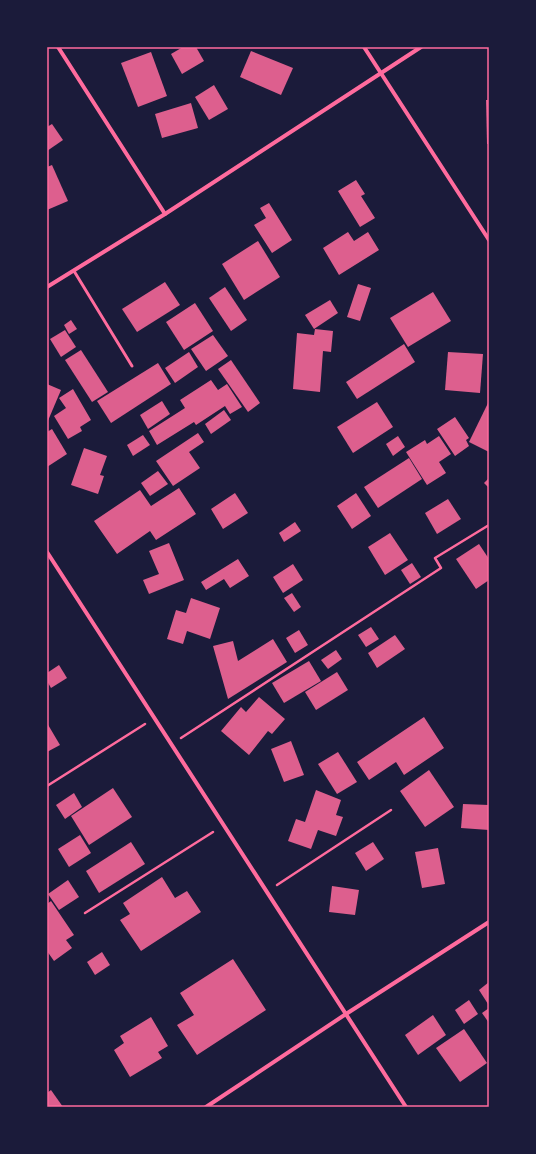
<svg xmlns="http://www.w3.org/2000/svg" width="536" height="1154" viewBox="0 0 536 1154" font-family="'Source Sans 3',sans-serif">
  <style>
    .building { fill: #dd5f8e }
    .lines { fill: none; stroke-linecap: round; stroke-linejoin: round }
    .path { stroke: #ff6b9d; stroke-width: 2.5 }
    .service { stroke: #ff6b9d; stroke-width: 3 }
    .minor { stroke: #ff6b9d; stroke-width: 4 }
    .neatline { fill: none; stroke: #ff6b9d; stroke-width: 1.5 }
  </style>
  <rect width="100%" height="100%" fill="#1b1b3a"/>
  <g class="building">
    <polygon points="183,47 196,47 204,61 182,74 171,54"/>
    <polygon points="251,51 293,68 281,95 240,77"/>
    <polygon points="151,52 167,96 138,107 121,63"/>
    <polygon points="214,85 228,109 209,120 195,97"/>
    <polygon points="486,100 489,100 489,144 487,144"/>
    <polygon points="191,103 198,128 162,138 155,114"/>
    <polygon points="52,124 63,140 47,151 47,127"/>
    <polygon points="52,165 68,201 47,210 47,167"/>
    <polygon points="356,180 365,194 361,196 375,218 360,227 338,191"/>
    <polygon points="269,203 292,240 272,253 254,225 266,218 260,208"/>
    <polygon points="348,232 354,241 368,232 379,250 339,275 323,248"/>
    <polygon points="258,241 280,277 244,300 222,264"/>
    <polygon points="165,282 180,305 137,332 122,309"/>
    <polygon points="358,284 371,288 360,321 347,317"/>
    <polygon points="225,287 247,320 231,331 209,298"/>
    <polygon points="433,292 451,321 408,347 390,318"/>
    <polygon points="330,300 338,313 314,329 305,315"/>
    <polygon points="195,303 213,331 184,350 166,322"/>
    <polygon points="71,320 77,329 69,334 64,325"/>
    <polygon points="315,329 333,331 331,352 323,351 320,392 293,389 297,333 314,335"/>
    <polygon points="65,330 76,347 61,357 50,339"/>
    <polygon points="213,335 228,356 206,371 191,349"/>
    <polygon points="404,344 415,362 357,399 346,382"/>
    <polygon points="81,350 108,392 92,402 65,360"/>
    <polygon points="189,352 198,367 175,383 165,368"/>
    <polygon points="448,352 483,354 480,393 445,390"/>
    <polygon points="231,360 260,403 248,412 218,369"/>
    <polygon points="158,363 171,384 111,423 97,401"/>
    <polygon points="211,380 218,390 227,384 242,407 230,414 225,406 196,425 194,422 157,445 149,431 185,408 180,400"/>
    <polygon points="47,384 61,390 47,423"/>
    <polygon points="73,389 91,420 80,427 82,431 68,439 54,416 66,408 59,398"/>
    <polygon points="162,401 170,414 148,429 140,415"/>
    <polygon points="489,401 489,452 469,442"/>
    <polygon points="377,402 393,427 353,453 337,427"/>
    <polygon points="224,410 231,420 211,434 205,424"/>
    <polygon points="455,417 469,438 466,440 469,446 455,456 437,429"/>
    <polygon points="52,429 67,454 47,467 47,432"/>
    <polygon points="198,433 204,442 189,452 200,468 173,486 156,461"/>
    <polygon points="143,435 150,445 133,456 127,445"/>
    <polygon points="398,436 405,447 393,456 386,444"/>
    <polygon points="439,436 451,454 439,462 446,473 427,485 406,452 425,440 427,444"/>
    <polygon points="84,448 107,456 100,475 104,476 98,494 71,485"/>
    <polygon points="409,458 422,479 378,508 364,487"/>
    <polygon points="158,471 168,484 150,496 141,483"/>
    <polygon points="489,478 489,488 484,483"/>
    <polygon points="179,488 196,514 156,540 150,531 117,554 94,521 140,490 151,506"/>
    <polygon points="235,493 248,513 223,529 211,509"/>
    <polygon points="356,493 371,516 352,529 337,506"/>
    <polygon points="448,499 461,519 437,534 425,513"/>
    <polygon points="295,522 301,531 284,542 279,533"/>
    <polygon points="390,533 408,560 385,575 368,547"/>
    <polygon points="169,543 184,580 149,594 143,580 159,574 149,551"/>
    <polygon points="479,544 489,559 489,580 476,589 456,559"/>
    <polygon points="238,559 249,576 230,588 224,579 206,590 201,582"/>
    <polygon points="412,563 421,577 410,584 401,570"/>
    <polygon points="293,564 303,580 283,593 273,577"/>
    <polygon points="292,593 301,607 294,612 284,598"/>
    <polygon points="191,598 220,608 210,639 187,631 183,644 167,639 176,610 186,613"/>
    <polygon points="371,627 379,639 366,647 358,635"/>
    <polygon points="299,630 308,645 295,653 286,638"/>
    <polygon points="395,635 405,649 377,668 368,653"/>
    <polygon points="273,639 287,662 228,699 213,646 233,641 238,661"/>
    <polygon points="336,650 342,659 328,669 321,660"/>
    <polygon points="309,661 321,681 284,703 272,683"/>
    <polygon points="59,665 67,678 51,688 47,681 47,673"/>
    <polygon points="337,672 348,690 316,710 305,692"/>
    <polygon points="259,697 285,719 272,734 268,731 249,755 221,731 241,707 246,712"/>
    <polygon points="424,717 444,748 404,775 396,762 369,780 357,762"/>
    <polygon points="47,723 60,745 47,752"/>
    <polygon points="291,741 304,775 284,782 271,749"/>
    <polygon points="338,752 357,782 337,794 318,764"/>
    <polygon points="429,770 454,807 425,827 400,791"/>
    <polygon points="113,788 132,817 89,845 71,816"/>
    <polygon points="316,790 341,800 336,815 343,817 336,836 318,830 311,849 288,841 296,819 305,822"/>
    <polygon points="74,793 82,807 65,819 56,805"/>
    <polygon points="463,804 489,805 489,830 461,828"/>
    <polygon points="80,835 91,853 69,867 58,849"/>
    <polygon points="131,842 145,864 99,893 86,871"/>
    <polygon points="373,842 384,859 366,871 355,853"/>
    <polygon points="438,848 445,884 422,888 415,852"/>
    <polygon points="162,877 175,898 187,891 201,912 141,951 120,920 130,914 123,903"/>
    <polygon points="68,880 79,897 59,910 48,894"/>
    <polygon points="332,886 359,890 355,915 329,912"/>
    <polygon points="51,901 74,935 66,940 72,948 54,961 47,951 47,904"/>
    <polygon points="102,952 110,965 95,975 87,962"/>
    <polygon points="233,959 266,1010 197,1055 177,1025 194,1015 180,993"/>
    <polygon points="489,982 489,1003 488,1004 479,990"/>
    <polygon points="469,1000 478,1014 464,1024 455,1010"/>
    <polygon points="489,1008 489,1023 482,1013"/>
    <polygon points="433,1015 446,1035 418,1055 405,1035"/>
    <polygon points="151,1017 168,1046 158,1052 162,1058 130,1077 114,1050 124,1043 120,1036"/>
    <polygon points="464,1029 487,1063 460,1082 436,1048"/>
    <polygon points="51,1090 63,1107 47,1107 47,1093"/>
  </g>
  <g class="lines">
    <g class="path">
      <polyline points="181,738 441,568 435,558 489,525"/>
      <polyline points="47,786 145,724"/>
      <polyline points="277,885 391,810"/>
      <polyline points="85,913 213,832"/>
    </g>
    <polyline class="service" points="74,271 132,366"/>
    <g class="minor">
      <polyline points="58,47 165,214"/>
      <polyline points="364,47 489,240"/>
      <polyline points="47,287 165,214 421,47"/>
      <polyline points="47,552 406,1107"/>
      <polyline points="206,1107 346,1014 489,922"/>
    </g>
  </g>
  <rect width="536" height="1154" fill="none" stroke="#1b1b3a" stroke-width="96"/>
  <rect x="48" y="48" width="440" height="1058" class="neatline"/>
</svg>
